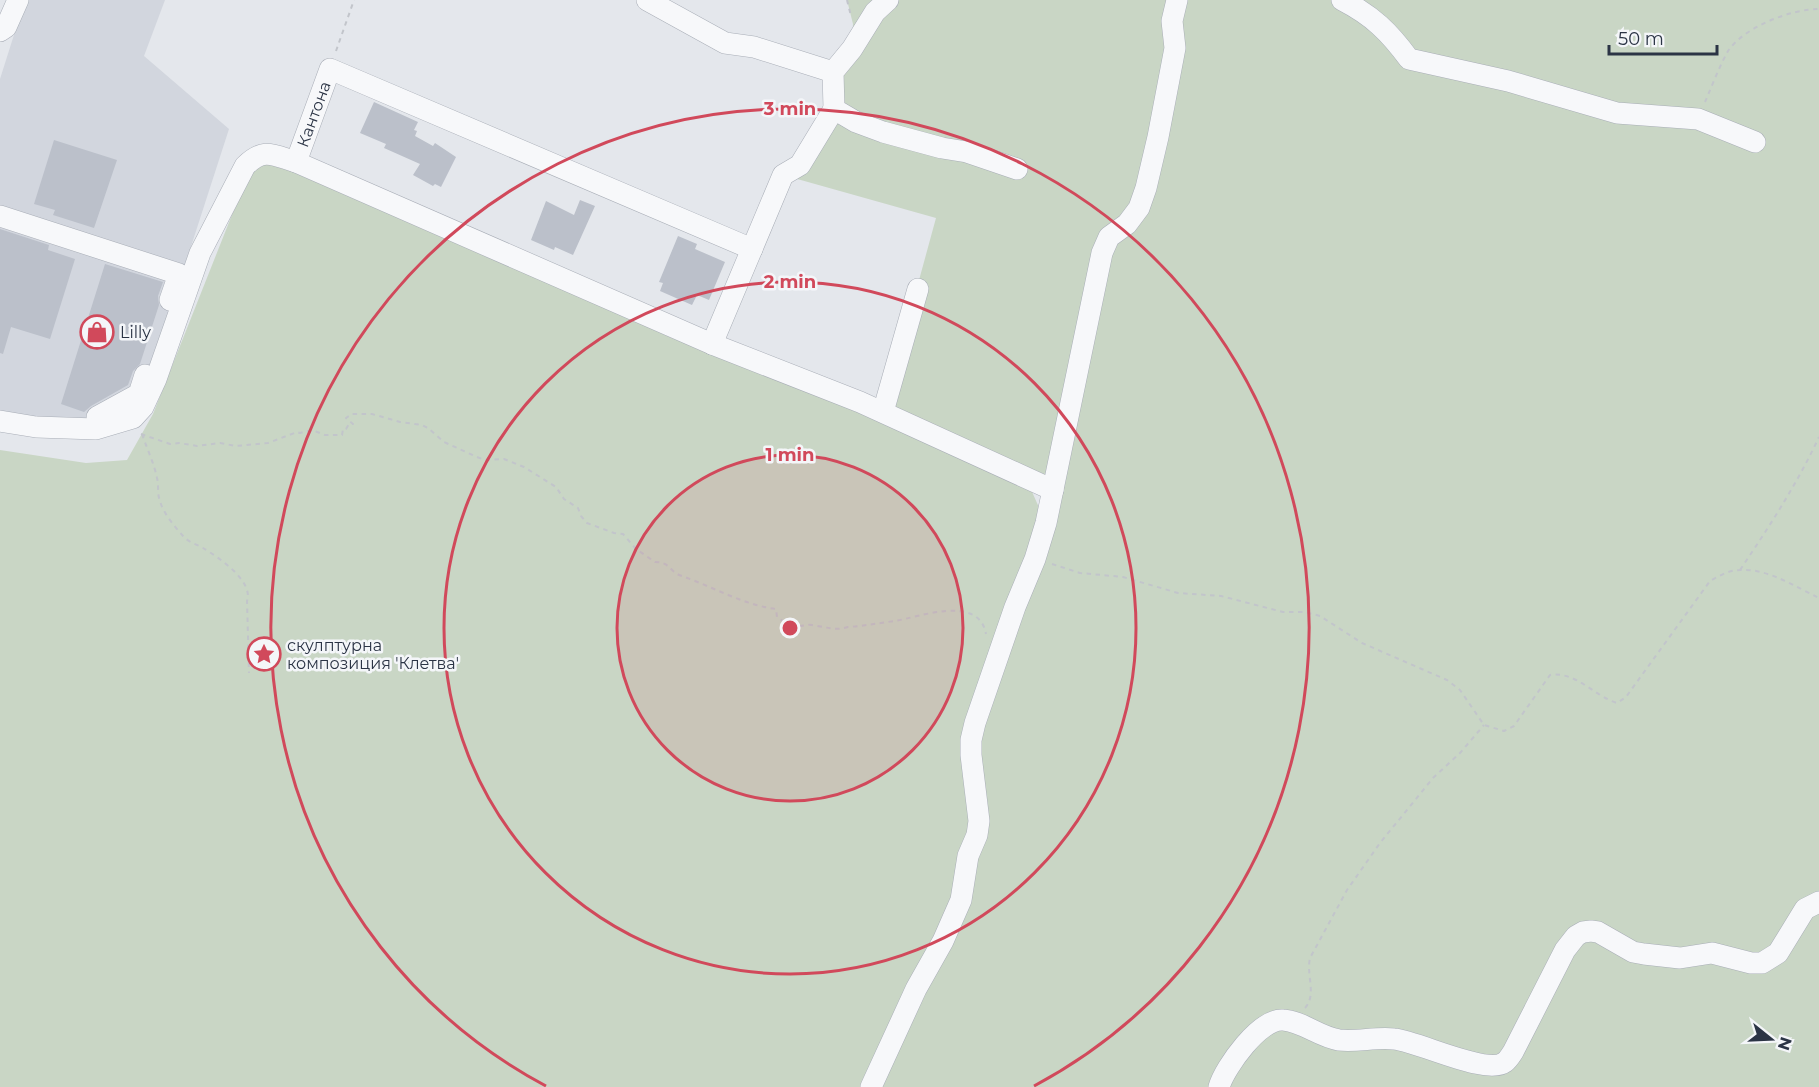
<svg xmlns="http://www.w3.org/2000/svg" width="1819" height="1087" viewBox="0 0 1819 1087" font-family="Montserrat,sans-serif">
  <style>
    .built { fill: #d2d6de }
    .green { fill: #c9d6c5 }
    .building { fill: #bbc0ca }
    .lines { fill: none; stroke-linecap: round; stroke-linejoin: round }
    .minor-casing { stroke: #a9aeb7; stroke-width: 22 }
    .path { stroke: #c2c5cb; stroke-width: 2; stroke-dasharray: 4.5 4.5; stroke-linecap: butt }
    .minor { stroke: #f7f8fa; stroke-width: 21 }
    .ring { fill: none; stroke: #d1495b; stroke-width: 3 }
    .labels { text-anchor: middle; stroke-width: 5; stroke-linejoin: round; paint-order: stroke }
    .street-label { font-size: 16px; fill: #2b3445; stroke: #f4f6f9 }
    .poi-label { font-size: 16px; fill: #2b3445; stroke: #f4f6f9; text-anchor: start }
    .centre { fill: #d1495b; stroke: #f4f6f9; stroke-width: 3 }
    .ring-label { font-size: 18px; text-anchor: middle; font-weight: bold; fill: #d1495b; stroke: #f4f6f9; stroke-width: 5; stroke-linejoin: round; paint-order: stroke }
  </style>
  <rect width="100%" height="100%" fill="#e4e7ec"/>
  <polygon class="built" points="25,0 165,0 144,56 229,129 185,265 149,384 123,417 68,426 0,418 0,79"/>
  <polygon class="green" points="847,0 1819,0 1819,1087 0,1087 0,450 86,463 127,460 153,414 245,182 265,157 1029,485 1045,521 1053,490 883,412 936,218 783,175 834,109 833,72 852,49 853,24"/>
  <g class="building">
    <polygon points="374,102 418,122 414,130 417,131 415,136 433,146 435,143 456,157 441,187 435,184 433,186 413,175 420,164 384,148 386,144 360,133"/>
    <polygon points="54,140 117,160 94,228 53,215 55,210 34,204"/>
    <polygon points="580,200 595,206 573,255 555,247 554,250 531,240 546,201 574,215"/>
    <polygon points="0,229 49,245 48,250 75,259 50,339 11,327 3,354 0,353"/>
    <polygon points="678,236 697,244 695,249 725,262 709,300 697,295 692,305 660,291 663,283 659,282"/>
    <polygon points="105,264 163,282 158,296 159,305 140,364 133,371 128,385 91,406 84,412 61,404"/>
  </g>
  <g class="lines">
    <g class="minor-casing">
      <g id="minor">
        <polyline points="647,0 725,43 754,47 833,72"/>
        <polyline points="888,0 875,12 852,49 833,72 834,109 856,122 883,132 942,148 967,152 1017,169"/>
        <path d="M1342,0C1373,16 1389,32 1409,59L1508,81L1617,113L1698,119L1755,142"/>
        <polyline points="0,31 6,27 18,0"/>
        <path id="s1" d="M296,162L330,69L752,249"/>
        <polyline points="0,216 179,274 170,300"/>
        <polyline points="712,344 783,175 800,165 834,109"/>
        <polyline points="883,412 918,289"/>
        <polyline points="97,417 139,394 145,375"/>
        <path d="M0,421L36,427L96,429L133,418L143,407L156,379L200,253L245,166C264,147 273,155 296,162L712,344L860,402L1053,490"/>
        <polyline points="871,1087 916,989 943,941 961,900 968,856 977,835 979,821 971,755 971,740 975,723 1015,607 1035,559 1046,523 1102,253 1109,237 1127,224 1139,208 1146,188 1158,137 1175,48 1172,21 1177,0"/>
        <path d="M1219,1087C1225,1067 1260,1018 1283,1020C1302,1021 1319,1037 1339,1040C1357,1042 1376,1037 1394,1039C1418,1041 1487,1076 1505,1062C1508,1060 1511,1055 1513,1052L1565,950L1576,936L1583,932L1591,931L1598,932L1633,952L1644,954L1680,958L1712,953L1751,963H1762L1778,953L1805,909L1819,902"/>
      </g>
    </g>
    <g class="path">
      <polyline points="847,0 851,16"/>
      <polyline points="336,51 354,0"/>
      <path d="M1705,102C1712,86 1719,67 1728,51C1744,27 1791,9 1819,9"/>
      <path d="M141,434L170,444L179,443L197,446L220,443L236,446L268,443L297,432L300,433L312,430L325,435H342L343,429H346L349,424H353L346,418L352,414H372L400,422L422,425L428,428L444,442L477,457L485,460L504,459L524,467L556,487L564,499L578,508L581,516L587,523L614,533L623,534L636,549L655,562C671,562 669,572 682,576C713,587 744,605 776,609L777,617L783,621L788,630L792,625C799,628 805,624 812,625C825,627 836,631 848,627C864,626 879,623 895,621C919,617 979,594 986,634"/>
      <path d="M142,434C147,449 154,463 157,478C159,486 157,494 160,501C163,513 175,527 183,536C188,542 196,544 203,548C218,557 254,581 247,601L249,673"/>
      <path d="M1052,564L1080,573L1123,577L1178,593L1221,596L1283,612H1305L1320,616L1362,643L1447,680L1460,690L1484,725L1504,731L1514,726L1550,675C1576,671 1594,696 1617,703L1626,697L1710,581C1719,576 1729,570 1740,570C1767,568 1796,587 1819,598"/>
      <path d="M1740,570C1769,527 1797,484 1819,437"/>
      <path d="M1305,1008C1317,995 1306,975 1310,958L1347,890L1380,843L1433,778L1460,753L1484,725"/>
    </g>
    <use href="#minor" class="minor"/>
  </g>
  <circle cx="790" cy="628" r="173" fill="#d1495b" fill-opacity=".12"/>
  <g class="ring">
    <circle cx="790" cy="628" r="173"/>
    <circle cx="790" cy="628" r="346"/>
    <path d="M546 1086A519 519 0 1 1 1034 1086"/>
  </g>
  <defs>
    <g id="shop-ring" transform="scale(1.725)"><circle r="9.5" fill="#f4f6f9" stroke="#d1495b" stroke-width="1.5"/><path d="M-5-2.5h2.3a2.7 3.5 0 0 1 5.4 0H5L5.5 6h-11ZM-1.5-2.5h3a1.5 2.3 0 0 0-3 0Z" fill="#d1495b"/></g>
    <g id="sight-ring" transform="scale(1.725)"><circle r="9.5" fill="#f4f6f9" stroke="#d1495b" stroke-width="1.5"/><path d="M0-6L1.8-2.2L6-1.7L2.9 1.2L3.7 5.4L0 3.3L-3.7 5.4L-2.9 1.2L-6-1.7L-1.8-2.2Z" fill="#d1495b"/></g>
  </defs>
  <g fill-rule="evenodd">
    <use href="#shop-ring" x="97" y="332"/>
    <use href="#sight-ring" x="264" y="654"/>
  </g>
  <g class="labels">
    <g class="street-label">
      <text dy="6" stroke="none"><textPath href="#s1" startOffset="51">Кантона</textPath></text>
    </g>
    <g class="poi-label">
      <text x="120" y="338">Lilly</text>
      <text x="287" y="651">скулптурна<tspan x="287" dy="18">композиция 'Клетва'</tspan></text>
    </g>
  </g>
  <circle cx="790" cy="628" r="9" class="centre"/>
  <g class="ring-label">
    <text x="790" y="115">3 min</text>
    <text x="790" y="288">2 min</text>
    <text x="790" y="461">1 min</text>
  </g>
  <g transform="translate(1771 1039) rotate(108)" stroke="#f4f6f9" stroke-width="4.5" paint-order="stroke">
  <path d="M0-4.5L10 22L0 15L-10 22Z" fill="#2b3445"/>
  <text y="-9" font-size="16" font-weight="bold" text-anchor="middle" fill="#2b3445">N</text>
  </g>
  <path d="M1609 45v9h108v-9" fill="none" stroke="#2b3445" stroke-width="3"/>
  <text x="1618" y="45" font-size="18" fill="#2b3445" stroke="#f4f6f9" stroke-width="4.5" paint-order="stroke">50 m</text>
</svg>
